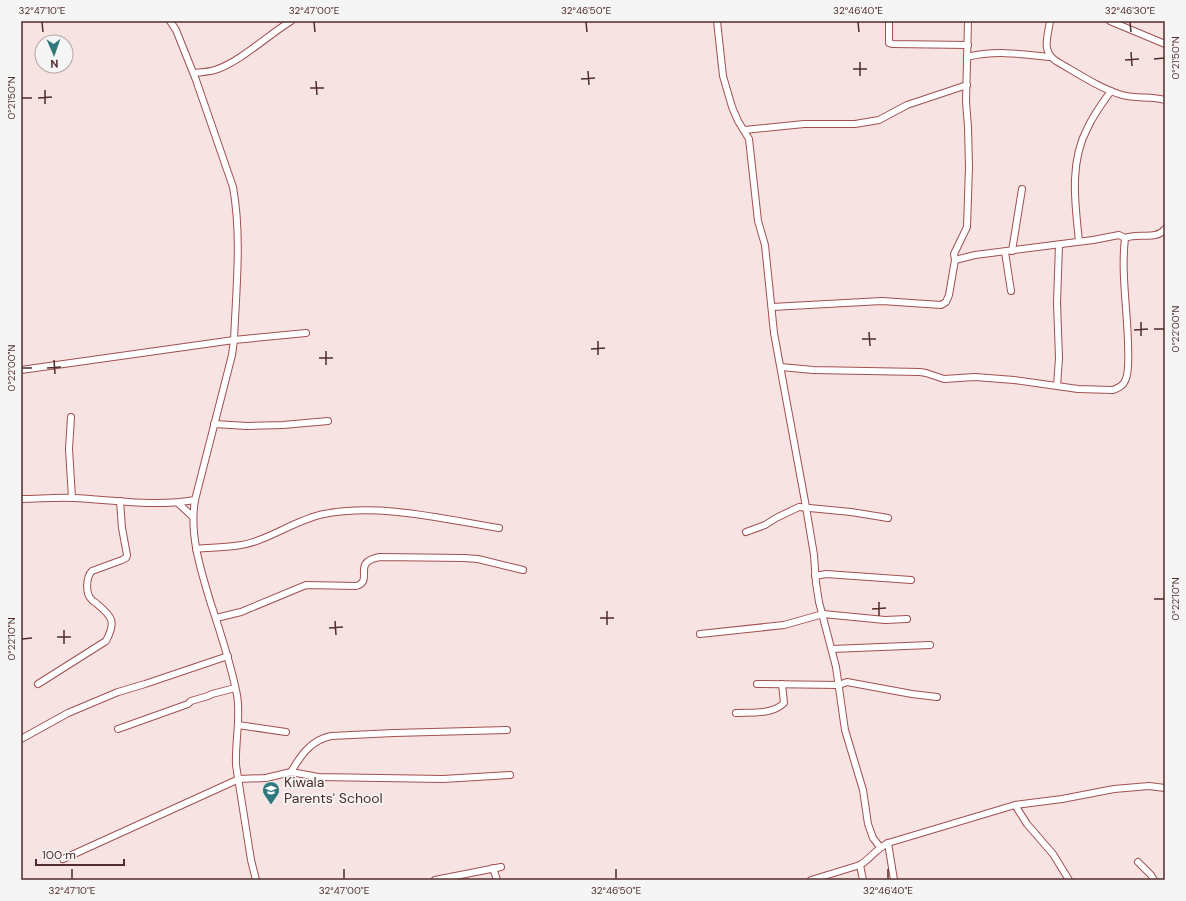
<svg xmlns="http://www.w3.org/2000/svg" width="1186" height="901" viewBox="0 0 1186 901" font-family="'DM Sans',sans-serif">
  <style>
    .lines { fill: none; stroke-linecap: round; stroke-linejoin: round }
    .minor-casing { stroke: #a15050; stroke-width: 8 }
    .minor { stroke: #fff; stroke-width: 6 }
    .ticks { fill: none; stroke: #502c2b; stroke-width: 1.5 }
    .labels { text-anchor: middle; stroke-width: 3.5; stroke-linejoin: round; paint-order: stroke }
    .poi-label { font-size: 14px; fill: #502c2b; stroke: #f5f5f5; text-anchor: start }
    .neatline { fill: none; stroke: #502c2b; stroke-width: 1.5 }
    .ticks-label { font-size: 10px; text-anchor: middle; fill: #502c2b }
  </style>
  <rect width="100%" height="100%" fill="#f6e3e2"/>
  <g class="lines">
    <g class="minor-casing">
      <g id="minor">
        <path d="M170,21L176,30L196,80L233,187C242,237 236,290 234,340L232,355L195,500C189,535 201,571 211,604C221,634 231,664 237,695C241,718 235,741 236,765L251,860L256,880"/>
        <polyline points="717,21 723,76 732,107 738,121 749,139 758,221 765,245 774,333 806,507 814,555 816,583 819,602 836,667 845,730 863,790 868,824 873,838 880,847"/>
        <polyline points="889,21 889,43 893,44 968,45"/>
        <path d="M1050,21C1048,36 1041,51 1056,61C1077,73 1099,88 1122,95C1136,99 1151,96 1165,100"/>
        <polyline points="1110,21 1165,44"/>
        <path d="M967,57C995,50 1022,54 1049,57"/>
        <path d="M194,73C201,72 209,72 215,70C240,62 268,35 291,21"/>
        <polyline points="745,130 804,124 855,124 879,120 907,105 967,85"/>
        <path d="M1079,241C1075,203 1069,162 1088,127C1094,114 1103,102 1111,91"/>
        <polyline points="1012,251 1022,189"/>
        <polyline points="1005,252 1011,291"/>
        <path d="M955,260L975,255L1093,240L1119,235L1125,238C1138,232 1156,241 1165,229"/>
        <polyline points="772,307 882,301 941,305 946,302 949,295 955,260 954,254 967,227 969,167 968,127 966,102 968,21"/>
        <path d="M781,367L813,370L920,372L926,373L944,379L975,377L1014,380L1078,389L1113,390C1118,388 1123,386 1125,381C1130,372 1128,352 1128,342C1127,307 1121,272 1125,238"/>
        <polyline points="21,370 234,340 306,333"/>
        <polyline points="1057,386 1059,358 1057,303 1059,245"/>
        <polyline points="71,417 69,449 72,498"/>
        <polyline points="214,424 247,426 283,425 328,421"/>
        <path d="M21,499C38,499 56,497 74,498C114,500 155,507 195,500"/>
        <polyline points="178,503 192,516"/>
        <polyline points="746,532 765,525 776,518 799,507 851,512 888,518"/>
        <path d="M196,549C217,547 240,548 259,540C281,532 302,518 324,514C380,503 443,519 499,528"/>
        <polyline points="815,576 826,574 911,580"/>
        <path d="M216,618L241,612L306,585L356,586C375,581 350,562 380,557L464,558L478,559L523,570"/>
        <polyline points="700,634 784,625 823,614 885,620 907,619"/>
        <polyline points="832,649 930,645"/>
        <path d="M38,684L106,641C116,622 113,617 97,604C96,602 93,602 92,600C85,594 86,577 92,571L122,560L126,558L127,555L122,528L120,501"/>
        <polyline points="757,684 839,685 847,682 912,694 937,697"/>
        <path d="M736,713C751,712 772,715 784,703L782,684"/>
        <polyline points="238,725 286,732"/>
        <polyline points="118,729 188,704 191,701 208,696 212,694 235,688"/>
        <polyline points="21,739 68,713 118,692 145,684 228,656"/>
        <polyline points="291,772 318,777 443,779 510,775"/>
        <polyline points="1015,805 1027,824 1053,854 1069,880"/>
        <polyline points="888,843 894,880"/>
        <path d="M63,859L239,779L266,778L291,772C301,755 311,740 331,736L394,733L507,730"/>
        <polyline points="1138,862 1151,875 1154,880"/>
        <polyline points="860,865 863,880"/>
        <polyline points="493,868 497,880"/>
        <polyline points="435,880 501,867"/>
        <path d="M811,880L860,865C870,859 876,849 888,843L1015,805L1062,799L1114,789L1149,786L1165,788"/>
      </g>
    </g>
    <use href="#minor" class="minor"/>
  </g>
  <path class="ticks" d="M42,22L43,32M314,22L315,32M586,22L587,32M858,22L859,32M1130,22L1131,32M1131,52L1132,66M1154,59L1164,58M1125,60L1139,59M860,62V76M853,69H867M588,71L589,85M581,79L595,78M316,81L317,95M310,88H324M45,90V104M22,98H32M38,98L52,97M1141,322V336M1154,329H1164M1134,330L1148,329M869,332L870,346M862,339H876M598,341V355M591,349L605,348M326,351V365M319,358H333M54,360L55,374M22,368H32M47,368L61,367M1154,599H1164M879,602V616M872,609L886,608M607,611V625M600,618H614M335,621L336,635M329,628L343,627M64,630V644M57,637H71M22,639L32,638M72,869V879M344,869V879M616,869V879M888,869V879"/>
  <defs>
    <g id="school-pin" transform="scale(0.9)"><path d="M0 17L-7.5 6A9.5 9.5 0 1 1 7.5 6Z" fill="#2f797d" stroke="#f5f5f5"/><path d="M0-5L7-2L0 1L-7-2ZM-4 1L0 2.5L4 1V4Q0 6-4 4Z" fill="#fff"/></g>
  </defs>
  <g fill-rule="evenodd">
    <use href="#school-pin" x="271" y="790"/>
  </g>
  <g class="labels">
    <g class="poi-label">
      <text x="284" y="787">Kiwala<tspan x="284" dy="16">Parents' School</tspan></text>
    </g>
  </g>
  <rect width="1186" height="901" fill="none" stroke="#f5f5f5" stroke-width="44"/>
  <g transform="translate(54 54) rotate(178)"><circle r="19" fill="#f5f5f5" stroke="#b3a5a4"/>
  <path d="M0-3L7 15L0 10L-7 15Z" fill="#2f797d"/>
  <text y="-6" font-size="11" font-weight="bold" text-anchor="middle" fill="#502c2b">N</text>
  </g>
  <path d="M36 859v6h88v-6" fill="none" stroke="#502c2b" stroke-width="2"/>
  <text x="42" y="859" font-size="12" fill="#502c2b" stroke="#f5f5f5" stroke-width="3" paint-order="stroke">100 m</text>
  <rect x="22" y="22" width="1142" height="857" class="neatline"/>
  <g class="ticks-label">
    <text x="42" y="14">32°47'10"E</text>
    <text x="314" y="14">32°47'00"E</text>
    <text x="586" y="14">32°46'50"E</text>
    <text x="858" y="14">32°46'40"E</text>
    <text x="1130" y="14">32°46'30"E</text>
    <text transform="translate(1175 58) rotate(-90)" y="4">0°21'50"N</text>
    <text transform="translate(11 98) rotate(-90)" y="4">0°21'50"N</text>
    <text transform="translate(1175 329) rotate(-90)" y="4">0°22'00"N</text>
    <text transform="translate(11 368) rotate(-90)" y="4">0°22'00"N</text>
    <text transform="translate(1175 599) rotate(-90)" y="4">0°22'10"N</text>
    <text transform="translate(11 639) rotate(-90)" y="4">0°22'10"N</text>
    <text x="72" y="894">32°47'10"E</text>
    <text x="344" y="894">32°47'00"E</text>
    <text x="616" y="894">32°46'50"E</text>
    <text x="888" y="894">32°46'40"E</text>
  </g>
</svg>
